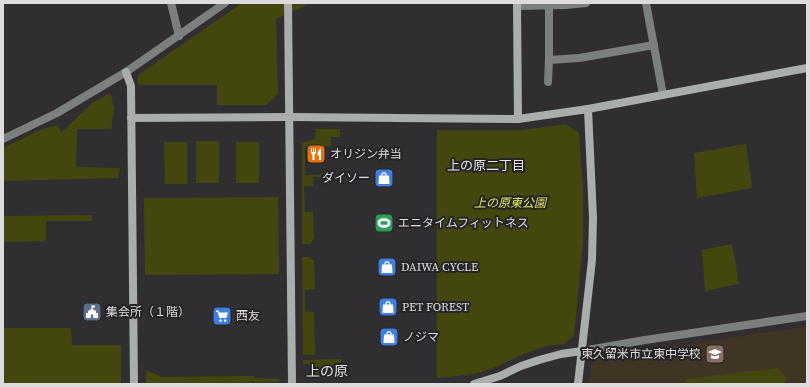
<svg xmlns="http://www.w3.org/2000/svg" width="810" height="387" viewBox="0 0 810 387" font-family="'Source Serif 4','Noto Sans JP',serif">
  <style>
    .education { fill: #403425 }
    .green { fill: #44470d }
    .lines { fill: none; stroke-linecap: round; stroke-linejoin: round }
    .street { stroke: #7d7f7e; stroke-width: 8 }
    .secondary { stroke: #a9adab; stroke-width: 8 }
    .labels { text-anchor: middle; stroke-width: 4; stroke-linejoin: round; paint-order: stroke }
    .poi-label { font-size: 12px; fill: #dddbdd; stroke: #272427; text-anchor: start }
    .park-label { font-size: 12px; font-style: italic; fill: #dde55f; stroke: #272427 }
    .neighbourhood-label { font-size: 13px; fill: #e5e0e4; stroke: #272427 }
    .quarter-label { font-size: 14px; fill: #e5e0e4; stroke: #272427 }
  </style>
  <rect width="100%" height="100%" fill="#312e31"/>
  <polygon class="education" points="807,326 807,384 589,384 591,365 598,358"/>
  <g class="green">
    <polygon points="242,3 311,3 276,19 278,94 266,105 217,105 217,85 138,85 138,75"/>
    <polygon points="110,93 114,108 111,129 77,129 76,167 120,168 118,178 3,181 3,148 40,130 58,125 61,133 92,103"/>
    <polygon points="566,124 579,133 583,190 583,242 574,336 564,344 546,346 521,355 496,367 475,374 437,378 437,130 523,130"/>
    <polygon points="316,129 340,129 340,137 331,137 331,146 305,147 305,175 326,175 326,177 313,177 313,186 304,186 305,212 313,212 314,238 310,244 302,244 302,143 315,139"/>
    <rect x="196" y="141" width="23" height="42"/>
    <polygon points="164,142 187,142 187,184 165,184"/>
    <rect x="236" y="142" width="23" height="41"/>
    <polygon points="746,144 752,188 697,198 694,153"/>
    <polygon points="278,197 279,274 145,275 144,198"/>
    <polygon points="92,215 92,221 46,221 46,241 3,242 3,216"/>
    <polygon points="732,244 739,284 705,291 702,250"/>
    <polygon points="302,257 309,257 314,261 315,289 305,290 305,311 314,312 315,355 303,355"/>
    <polygon points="3,328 71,328 72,345 121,345 121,384 3,384"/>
    <polygon points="341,359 341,377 316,377 314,369 308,364 303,364 303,360"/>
    <polygon points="777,368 787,378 784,384 686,384 685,379"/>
    <polygon points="146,370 162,377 254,376 254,378 280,379 279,382 146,384"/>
  </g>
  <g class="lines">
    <g class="street">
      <polyline points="171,3 179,36"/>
      <polyline points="549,3 549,60 579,58 654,45"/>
      <polyline points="646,3 663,95"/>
      <polyline points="517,6 566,5 586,3"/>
      <polyline points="548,82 549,60"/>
      <polyline points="3,139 57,113 126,72 225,3"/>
      <polyline points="582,351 645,340 807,316"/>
    </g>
    <g class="secondary">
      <polyline points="288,3 292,384"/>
      <polyline points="517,3 518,119"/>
      <polyline points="126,72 131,86 134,384"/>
      <polyline points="131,118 289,117 518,119 588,109 807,68"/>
      <polyline points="474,384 500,376 521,366 539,360 561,354 582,351"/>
      <polyline points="578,384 592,260 593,218 588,109"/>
    </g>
  </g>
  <defs>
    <g id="restaurant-square" transform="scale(1)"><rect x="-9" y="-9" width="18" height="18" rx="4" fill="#e8710a" stroke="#272427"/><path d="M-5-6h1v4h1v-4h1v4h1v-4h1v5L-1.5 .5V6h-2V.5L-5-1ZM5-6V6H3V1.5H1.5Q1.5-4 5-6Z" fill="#fff"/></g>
    <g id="shop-square" transform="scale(1)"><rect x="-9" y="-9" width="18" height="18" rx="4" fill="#3f7fe0" stroke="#272427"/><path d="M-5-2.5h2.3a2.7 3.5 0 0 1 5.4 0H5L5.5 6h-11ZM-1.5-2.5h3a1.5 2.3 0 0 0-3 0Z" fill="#fff"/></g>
    <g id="stadium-square" transform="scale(1)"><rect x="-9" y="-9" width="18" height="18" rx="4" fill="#2e9e5b" stroke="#272427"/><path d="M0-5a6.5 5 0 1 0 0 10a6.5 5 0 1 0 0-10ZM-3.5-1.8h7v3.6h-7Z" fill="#fff"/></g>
    <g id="civic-square" transform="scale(1)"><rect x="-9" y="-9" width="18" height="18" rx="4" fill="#5c6f8a" stroke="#272427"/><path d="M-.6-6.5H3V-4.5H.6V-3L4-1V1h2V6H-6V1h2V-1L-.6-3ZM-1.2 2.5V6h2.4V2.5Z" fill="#fff"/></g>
    <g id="supermarket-square" transform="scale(1)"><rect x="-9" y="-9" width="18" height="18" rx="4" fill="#3f7fe0" stroke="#272427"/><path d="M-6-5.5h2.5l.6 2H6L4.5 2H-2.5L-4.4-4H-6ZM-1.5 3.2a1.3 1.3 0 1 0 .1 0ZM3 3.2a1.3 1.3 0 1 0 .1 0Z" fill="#fff"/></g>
    <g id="school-square" transform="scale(1)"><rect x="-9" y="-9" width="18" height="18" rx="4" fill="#8d6e63" stroke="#272427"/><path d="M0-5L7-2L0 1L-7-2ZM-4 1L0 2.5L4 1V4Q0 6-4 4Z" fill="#fff"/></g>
  </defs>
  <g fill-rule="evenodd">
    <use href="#restaurant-square" x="316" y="154"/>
    <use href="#shop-square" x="384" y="178"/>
    <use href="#stadium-square" x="384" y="223"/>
    <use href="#shop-square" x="387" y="267"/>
    <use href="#shop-square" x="388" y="307"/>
    <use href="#civic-square" x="92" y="312"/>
    <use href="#supermarket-square" x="222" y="316"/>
    <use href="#shop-square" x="389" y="337"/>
    <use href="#school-square" x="715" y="354"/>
  </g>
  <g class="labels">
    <g class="poi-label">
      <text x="330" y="158">オリジン弁当</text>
      <text x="370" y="182" text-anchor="end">ダイソー</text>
      <text x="398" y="227">エニタイムフィットネス</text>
      <text x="401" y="271">DAIWA CYCLE</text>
      <text x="402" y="311">PET FOREST</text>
      <text x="106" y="316">集会所（１階）</text>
      <text x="236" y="320">西友</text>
      <text x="403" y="341">ノジマ</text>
      <text x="701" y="358" text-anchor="end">東久留米市立東中学校</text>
    </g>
    <g class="park-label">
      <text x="510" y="207">上の原東公園</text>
    </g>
    <g class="neighbourhood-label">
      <text x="486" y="170">上の原二丁目</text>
    </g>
    <g class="quarter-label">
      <text x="327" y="376">上の原</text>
    </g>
  </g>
  <rect width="810" height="387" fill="none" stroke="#dddbdd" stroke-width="8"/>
</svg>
